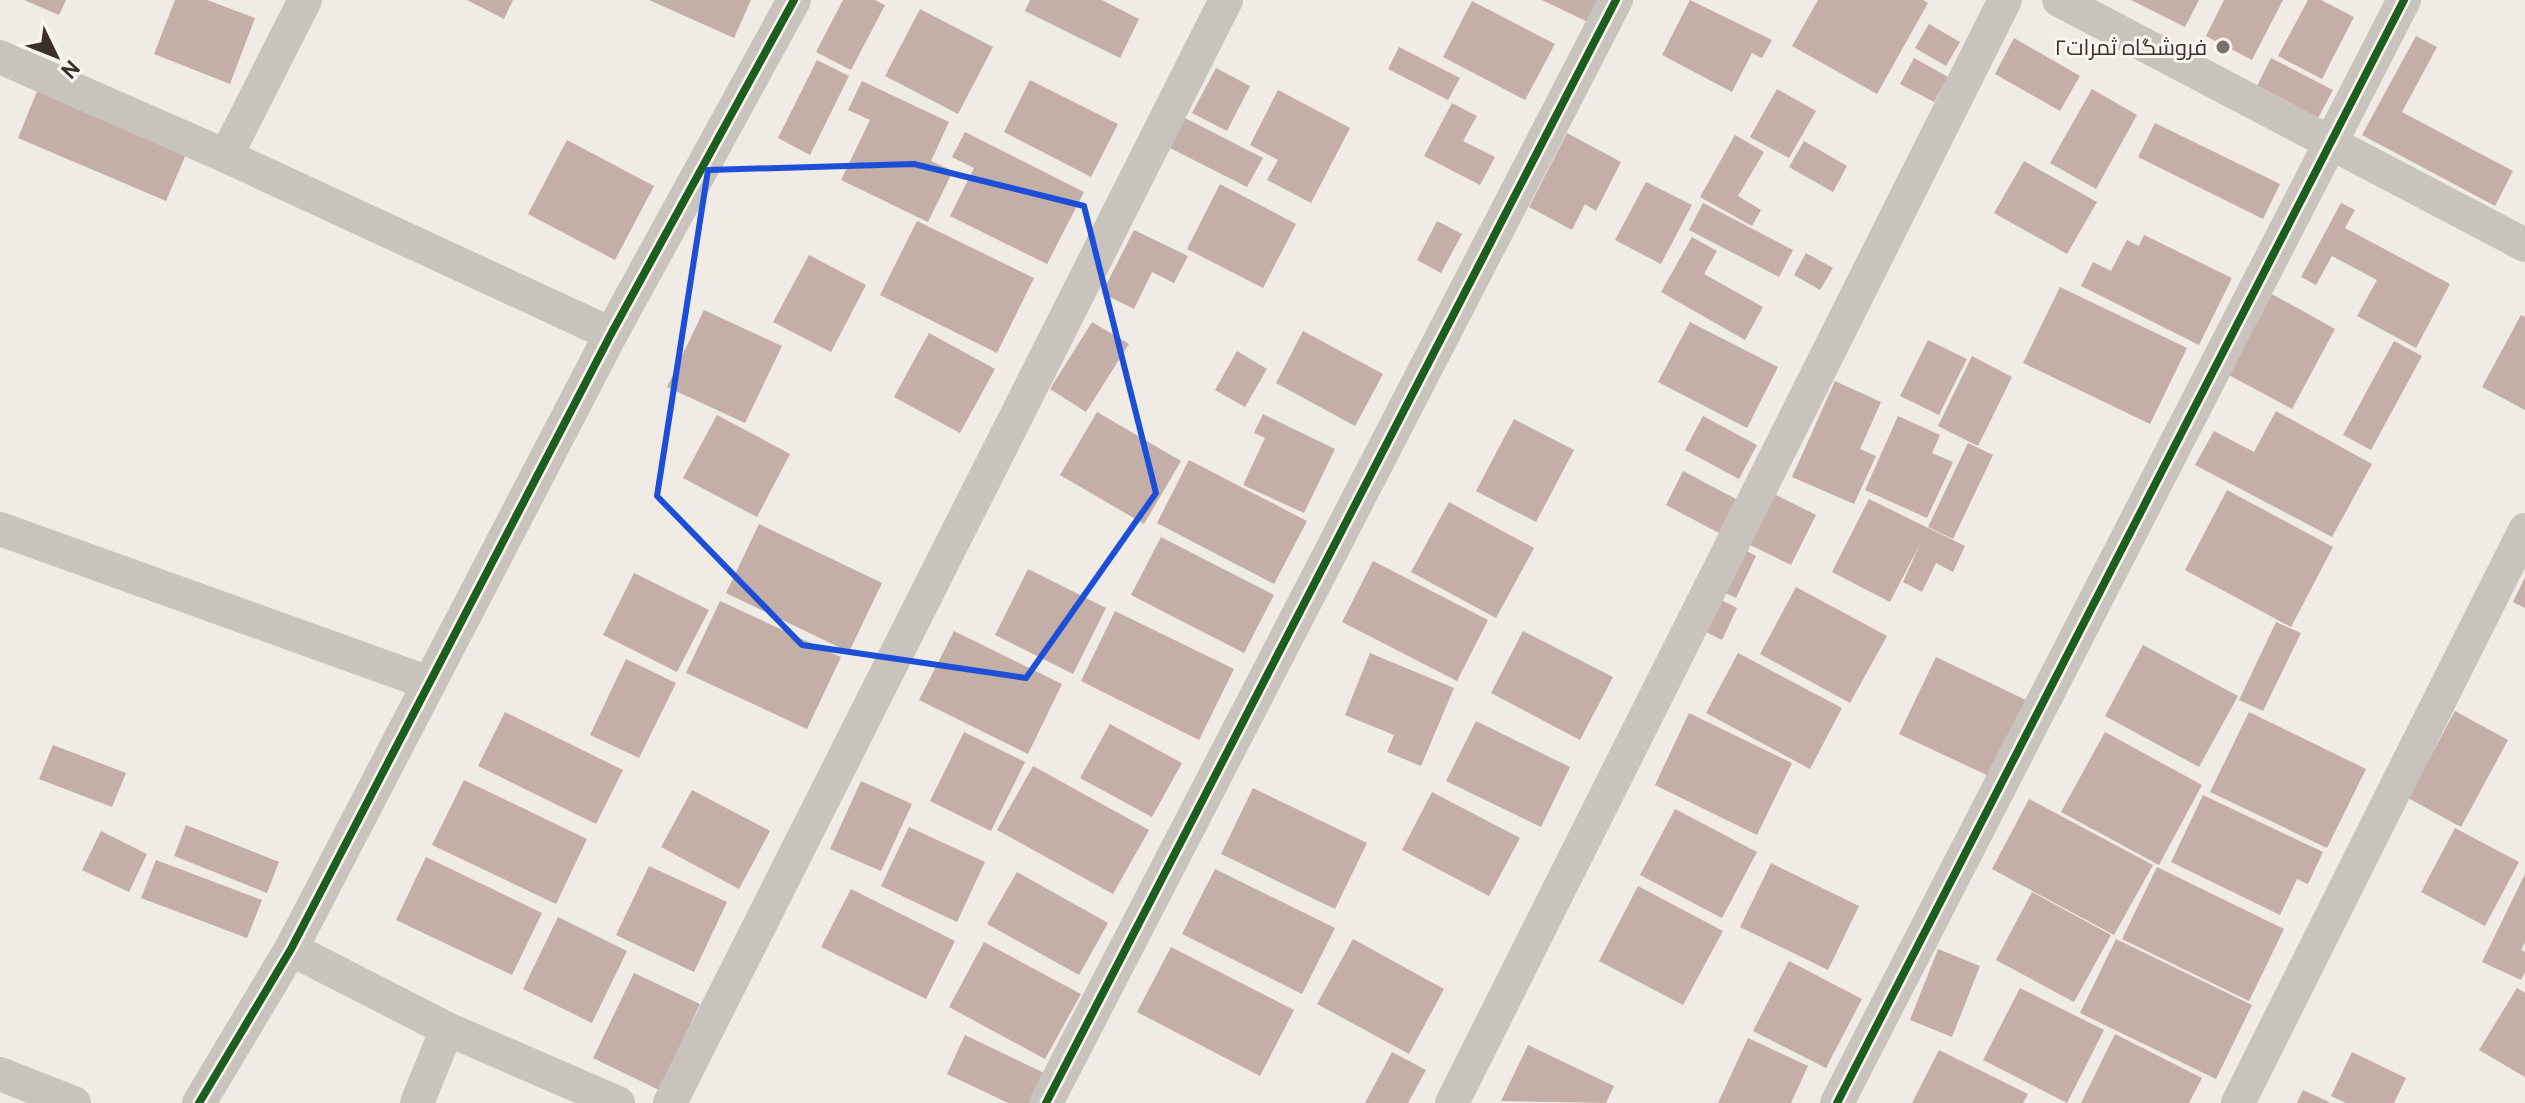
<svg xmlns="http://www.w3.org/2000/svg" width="2525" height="1103" viewBox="0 0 2525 1103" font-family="Overpass,Cairo,sans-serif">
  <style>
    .building { fill: #c3afa7 }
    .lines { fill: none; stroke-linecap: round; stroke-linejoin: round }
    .minor { stroke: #c9c3be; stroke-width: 34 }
    .cycleway-casing { stroke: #fbf5ee; stroke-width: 13 }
    .cycleway { stroke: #1b5e20; stroke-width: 8 }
    .marked { fill: none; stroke: #1d4ed8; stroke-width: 6; stroke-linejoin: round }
    .poi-dot { fill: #7a716c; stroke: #fbf5ee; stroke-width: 3 }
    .labels { text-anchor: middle; stroke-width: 6; stroke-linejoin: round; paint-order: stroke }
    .poi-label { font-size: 22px; fill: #3b302b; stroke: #fbf5ee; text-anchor: end }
  </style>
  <rect width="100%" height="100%" fill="#f0ebe5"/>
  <g class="building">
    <polygon points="24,0 66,0 59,15"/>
    <polygon points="175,0 207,0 255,18 230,84 154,54"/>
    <polygon points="467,0 513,0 504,19"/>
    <polygon points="649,0 751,0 734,38"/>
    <polygon points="843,0 875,0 885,5 851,70 816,52"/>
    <polygon points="1030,0 1102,0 1139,19 1120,58 1025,11"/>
    <polygon points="1542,0 1601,0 1590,23"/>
    <polygon points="1690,0 1772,40 1762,58 1752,53 1732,92 1662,55"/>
    <polygon points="1818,0 1923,0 1928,3 1877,94 1792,46"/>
    <polygon points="2131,0 2199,0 2185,27"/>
    <polygon points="2224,0 2283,0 2252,60 2206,36"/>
    <polygon points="2308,0 2321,0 2354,17 2322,79 2278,56"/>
    <polygon points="1472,1 1555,44 1525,100 1443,57"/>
    <polygon points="920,9 993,47 958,114 885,76"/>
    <polygon points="1929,24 1960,42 1946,66 1915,48"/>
    <polygon points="2416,36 2437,47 2402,112 2513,171 2495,206 2362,135"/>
    <polygon points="2014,38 2080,76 2060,111 1995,74"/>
    <polygon points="1399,47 1460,78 1448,100 1388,69"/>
    <polygon points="1914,58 1948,77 1934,102 1900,84"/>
    <polygon points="2271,58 2333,90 2316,122 2255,90"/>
    <polygon points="817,60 849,76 810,155 778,138"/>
    <polygon points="1216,68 1250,86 1227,131 1192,113"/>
    <polygon points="1030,80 1118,124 1091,177 1004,132"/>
    <polygon points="862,81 949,122 931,161 953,171 928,222 841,180 870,120 848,110"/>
    <polygon points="38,89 187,152 166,201 18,138"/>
    <polygon points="1777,89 1816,111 1789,158 1750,137"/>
    <polygon points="2092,89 2137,115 2096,189 2050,163"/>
    <polygon points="1278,90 1350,128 1311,203 1267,180 1278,160 1250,145"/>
    <polygon points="1452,103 1477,116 1463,141 1495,157 1480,185 1424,156"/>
    <polygon points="1185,118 1263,158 1247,187 1170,148"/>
    <polygon points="2155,123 2280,184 2263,219 2138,157"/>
    <polygon points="965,132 1084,192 1047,264 950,216 974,168 952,157"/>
    <polygon points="1567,133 1621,162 1596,211 1585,204 1572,230 1529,207"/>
    <polygon points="1735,135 1764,152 1738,196 1761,210 1752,226 1700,197"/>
    <polygon points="567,140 654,186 615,260 528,214"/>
    <polygon points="1804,141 1847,166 1833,192 1789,167"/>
    <polygon points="2024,161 2097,202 2067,254 1994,213"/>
    <polygon points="1646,182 1692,205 1661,264 1615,240"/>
    <polygon points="1220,184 1296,224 1263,288 1187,249"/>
    <polygon points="1703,203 1793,250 1779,277 1689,230"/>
    <polygon points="2341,203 2355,210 2345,228 2450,284 2416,348 2357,316 2377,280 2332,256 2316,285 2301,277"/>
    <polygon points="917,221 1034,278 997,353 880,295"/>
    <polygon points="1437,221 1462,234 1441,273 1417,260"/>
    <polygon points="1134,230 1188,256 1174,283 1152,272 1134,309 1102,293"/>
    <polygon points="2144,235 2232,278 2199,345 2081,286 2093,262 2111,271 2127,240 2139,246"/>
    <polygon points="1692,237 1717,251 1704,274 1763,307 1745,340 1661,292"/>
    <polygon points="1806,253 1833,268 1820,290 1794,275"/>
    <polygon points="809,255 866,285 831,352 773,322"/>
    <polygon points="2060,287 2187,348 2150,424 2023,363"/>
    <polygon points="2270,293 2335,329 2292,409 2227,374"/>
    <polygon points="704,310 782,346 745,423 667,387"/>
    <polygon points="2521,315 2525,317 2525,410 2482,387"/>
    <polygon points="1092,322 1129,344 1086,412 1050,389"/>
    <polygon points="1690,322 1778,367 1747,428 1658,382"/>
    <polygon points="1303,331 1383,374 1355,426 1276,383"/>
    <polygon points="929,333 995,369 960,433 894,397"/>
    <polygon points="1928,340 1967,359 1939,415 1900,396"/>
    <polygon points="2394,341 2422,356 2371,450 2343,435"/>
    <polygon points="1237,351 1267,369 1245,407 1215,390"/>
    <polygon points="1972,356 2012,377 1978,446 1938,426"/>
    <polygon points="1835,381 1881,402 1860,449 1876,456 1854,504 1792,477"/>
    <polygon points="2276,411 2372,464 2332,537 2195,465 2214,431 2254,452"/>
    <polygon points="1097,412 1181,461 1144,524 1060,475"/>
    <polygon points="1263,414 1335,449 1304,513 1243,485 1265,438 1254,433"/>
    <polygon points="717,415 790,454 757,517 683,478"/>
    <polygon points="1703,416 1757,445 1739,479 1685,450"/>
    <polygon points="1898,416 1940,435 1932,453 1953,462 1927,518 1865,490"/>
    <polygon points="1514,419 1574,450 1536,522 1476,491"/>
    <polygon points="1968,443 1993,455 1953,539 1928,527"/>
    <polygon points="1189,460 1307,521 1274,584 1157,523"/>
    <polygon points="1683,471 1736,499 1719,533 1666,505"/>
    <polygon points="2227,490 2333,547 2291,627 2185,570"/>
    <polygon points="1772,493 1816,515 1791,565 1746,543"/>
    <polygon points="1869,499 1965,546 1953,572 1936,563 1922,592 1903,582 1921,542 1890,602 1832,572"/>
    <polygon points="1449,502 1534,548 1496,618 1411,572"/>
    <polygon points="759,524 882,583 849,652 726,593"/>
    <polygon points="1161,537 1274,595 1244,653 1131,595"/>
    <polygon points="1741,548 1756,556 1736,598 1721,591"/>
    <polygon points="1373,561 1488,620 1457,681 1342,622"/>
    <polygon points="1028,569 1106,608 1073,674 995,635"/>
    <polygon points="634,573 709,610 677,672 603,635"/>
    <polygon points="2525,577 2525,608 2513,602"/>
    <polygon points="1796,587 1887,636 1850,703 1760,654"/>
    <polygon points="1717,598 1737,608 1722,640 1702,630"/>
    <polygon points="720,601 841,657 807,729 686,673"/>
    <polygon points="1115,611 1234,669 1199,740 1081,681"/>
    <polygon points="2276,622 2301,633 2263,711 2239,700"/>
    <polygon points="954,631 1062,684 1028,754 919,700"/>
    <polygon points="1523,631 1613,677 1580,740 1491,693"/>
    <polygon points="2143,645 2238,696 2199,767 2105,716"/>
    <polygon points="1370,653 1454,688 1421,766 1387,752 1394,735 1345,715"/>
    <polygon points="1738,653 1842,708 1810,769 1706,713"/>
    <polygon points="1936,657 2028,701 1991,777 1899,734"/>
    <polygon points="626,659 676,683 639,758 590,735"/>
    <polygon points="2455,711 2508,740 2461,827 2408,798"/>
    <polygon points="505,712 623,770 596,824 478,766"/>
    <polygon points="2249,712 2366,769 2327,848 2210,792"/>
    <polygon points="1689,713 1792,763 1757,835 1655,785"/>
    <polygon points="1476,721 1570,767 1541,827 1446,781"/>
    <polygon points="1110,724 1182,763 1152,817 1080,778"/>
    <polygon points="964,732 1025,762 991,831 930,801"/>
    <polygon points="2105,732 2202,785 2159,865 2061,812"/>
    <polygon points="53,745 126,773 112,807 39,779"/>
    <polygon points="1033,766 1149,830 1113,894 997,830"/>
    <polygon points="464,780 587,839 556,904 432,845"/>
    <polygon points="861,781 912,804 881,871 830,849"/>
    <polygon points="1253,788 1367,843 1335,909 1221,854"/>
    <polygon points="692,790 770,831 739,889 661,847"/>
    <polygon points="1432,792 1520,838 1489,896 1402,850"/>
    <polygon points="2203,795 2323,852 2308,884 2297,879 2280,915 2171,862"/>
    <polygon points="2029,799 2153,865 2114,935 1992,869"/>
    <polygon points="1675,809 1757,852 1722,918 1640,875"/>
    <polygon points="186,825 279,862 267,893 174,856"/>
    <polygon points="909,827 985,862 957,922 881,886"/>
    <polygon points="2455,828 2519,862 2485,926 2421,892"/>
    <polygon points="101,831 147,854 129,892 82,870"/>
    <polygon points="426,857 542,913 512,975 396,920"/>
    <polygon points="156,860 262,900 247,938 141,898"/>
    <polygon points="1771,863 1859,906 1828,970 1740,927"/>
    <polygon points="649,866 727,902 694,972 616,935"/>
    <polygon points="2157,867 2284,929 2249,1001 2122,939"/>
    <polygon points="1215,869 1335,928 1302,994 1182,934"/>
    <polygon points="1017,872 1108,923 1079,975 987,924"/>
    <polygon points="2525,874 2525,942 2521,950 2525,952 2525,972 2521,980 2482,962"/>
    <polygon points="1638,886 1723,931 1683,1005 1599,961"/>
    <polygon points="851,889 955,941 926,999 821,947"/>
    <polygon points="2032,892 2111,935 2074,1002 1996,960"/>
    <polygon points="558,917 627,951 592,1023 523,989"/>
    <polygon points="1353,939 1444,989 1409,1054 1317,1004"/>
    <polygon points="2116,939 2252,1005 2216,1079 2080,1013"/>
    <polygon points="984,942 1081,994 1045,1059 949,1007"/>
    <polygon points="1171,947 1294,1010 1260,1076 1137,1012"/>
    <polygon points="1938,949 1980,966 1952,1037 1910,1020"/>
    <polygon points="1789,961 1862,999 1826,1068 1753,1031"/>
    <polygon points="634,973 700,1004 659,1090 593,1058"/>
    <polygon points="2020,988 2104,1030 2067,1103 1983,1060"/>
    <polygon points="2517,988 2525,993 2525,1077 2479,1050"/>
    <polygon points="2115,1034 2202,1078 2189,1103 2081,1103"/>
    <polygon points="965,1035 1044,1073 1030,1103 1008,1103 947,1074"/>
    <polygon points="1748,1038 1808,1066 1791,1103 1718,1103"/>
    <polygon points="1528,1045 1614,1086 1606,1103 1501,1101"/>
    <polygon points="1939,1050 2028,1094 2023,1103 1912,1103"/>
    <polygon points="1392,1052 1426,1070 1408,1103 1365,1103"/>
    <polygon points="2352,1052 2406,1078 2394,1103 2346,1103 2331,1096"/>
    <polygon points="2303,1090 2331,1103 2297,1103"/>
  </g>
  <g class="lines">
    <g class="minor">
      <polyline points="2059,0 2525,245"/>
      <polyline points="0,57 226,156 611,334"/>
      <polyline points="226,156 305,0"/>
      <polyline points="0,529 429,683"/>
      <polyline points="291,949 447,1029 618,1103"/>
      <polyline points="0,1074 74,1103"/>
      <polyline points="199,1103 291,949 611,334 794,0"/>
      <polyline points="417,1103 447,1029"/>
      <polyline points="670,1103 1226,0"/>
      <polyline points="1046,1103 1616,0"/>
      <polyline points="1452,1103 2005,0"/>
      <polyline points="1837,1103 2404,0"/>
      <polyline points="2238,1103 2525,530"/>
    </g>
    <g class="cycleway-casing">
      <g id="cycleway">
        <polyline points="199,1103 291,949 611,334 794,0"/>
        <polyline points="1046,1103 1616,0"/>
        <polyline points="1837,1103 2404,0"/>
      </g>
    </g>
    <use href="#cycleway" class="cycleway"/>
  </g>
  <path class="marked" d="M914,164L1084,206L1156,493L1026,678L802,645L657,496L708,170Z"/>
  <circle class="poi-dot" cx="2223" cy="47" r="8"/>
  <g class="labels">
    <g class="poi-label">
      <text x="2207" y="55">فروشگاه ثمرات٢</text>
    </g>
  </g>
  <g transform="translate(56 56) rotate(133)" stroke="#fbf5ee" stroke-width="6" paint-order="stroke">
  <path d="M0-6L14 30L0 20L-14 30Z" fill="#3b302b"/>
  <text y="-12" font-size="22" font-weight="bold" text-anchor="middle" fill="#3b302b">N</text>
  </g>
</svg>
